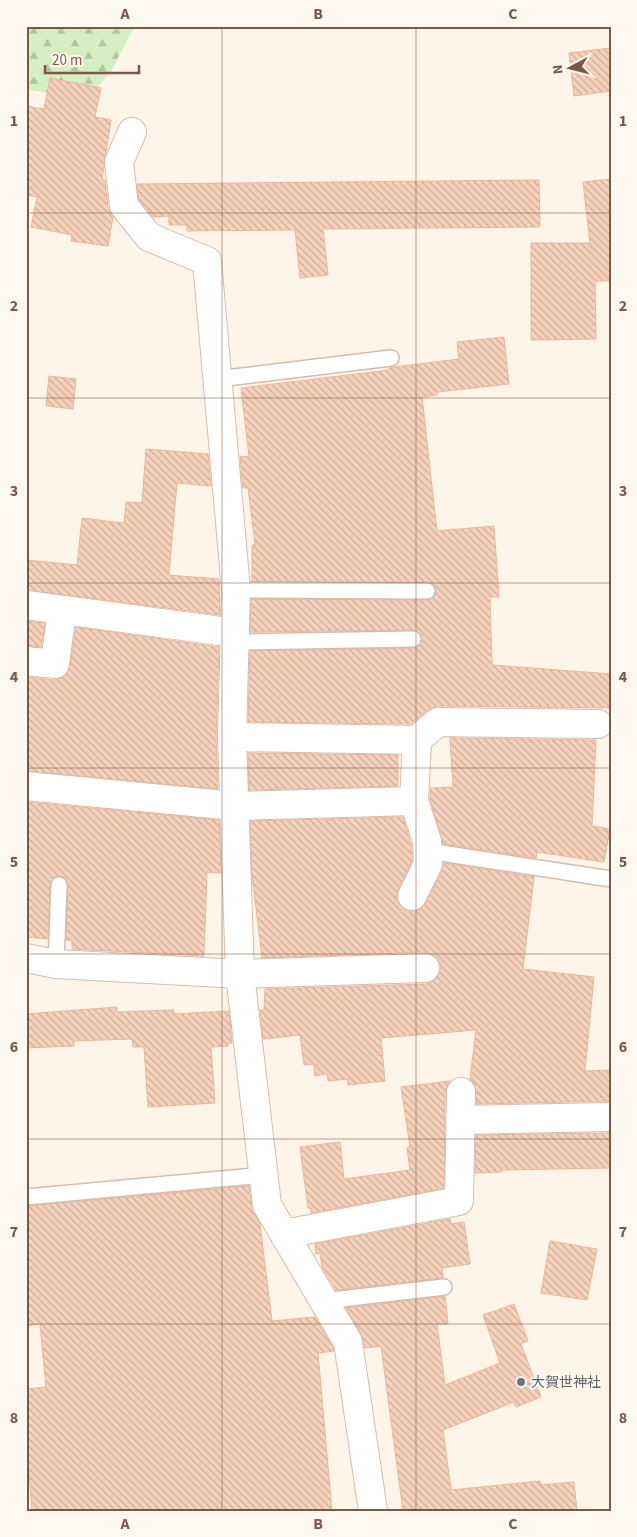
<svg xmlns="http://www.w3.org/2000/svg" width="637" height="1537" viewBox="0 0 637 1537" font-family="'Source Sans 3','Noto Sans JP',sans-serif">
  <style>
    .forest { fill: url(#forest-firs) }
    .building { fill: url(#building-back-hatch); stroke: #eab69b }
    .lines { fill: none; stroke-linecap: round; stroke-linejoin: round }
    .service-casing { stroke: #d4bdae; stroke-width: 18 }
    .minor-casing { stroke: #d4bdae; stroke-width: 30 }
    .service { stroke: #fff; stroke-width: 15 }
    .minor { stroke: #fff; stroke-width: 28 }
    .grid { fill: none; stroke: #7b5848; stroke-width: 1; stroke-opacity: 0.55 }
    .worship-dot { fill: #6b7280; stroke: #fff8ef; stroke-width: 2 }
    .labels { text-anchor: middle; stroke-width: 4.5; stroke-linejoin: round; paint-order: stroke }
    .worship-label { font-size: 14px; fill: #5b616d; stroke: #fff8ef; text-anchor: start }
    .neatline { fill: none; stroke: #7b5848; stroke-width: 2 }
    .grid-label { font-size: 16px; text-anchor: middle; font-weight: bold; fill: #7b5848 }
  </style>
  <defs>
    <pattern id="forest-firs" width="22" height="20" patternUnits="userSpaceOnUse" patternTransform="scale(1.25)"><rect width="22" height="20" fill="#d6eec3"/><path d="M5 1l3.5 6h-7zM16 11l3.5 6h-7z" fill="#b3c4a0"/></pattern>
    <pattern id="building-back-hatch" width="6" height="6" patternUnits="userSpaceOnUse" patternTransform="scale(1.25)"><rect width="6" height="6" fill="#f6d1bc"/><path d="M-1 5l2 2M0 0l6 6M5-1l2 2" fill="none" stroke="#ccac9b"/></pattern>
  </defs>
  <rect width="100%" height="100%" fill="#fef4e7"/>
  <polygon class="forest" points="26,26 135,26 110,73 89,97 26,90"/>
  <g class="building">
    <polygon points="611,48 611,91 574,96 569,53"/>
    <polygon points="50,78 101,88 95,117 111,120 102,179 105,180 108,208 113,217 108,246 71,241 72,235 31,227 37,197 26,195 26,106 44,109"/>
    <polygon points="611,179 611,281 595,281 596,339 531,340 531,243 590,243 583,182"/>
    <polygon points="539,180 540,227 323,229 328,275 300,278 295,230 187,231 187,225 169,225 169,216 153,217 139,200 137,184"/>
    <polygon points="504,337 509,384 437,392 437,395 422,397 437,531 494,526 499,597 490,597 492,665 611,674 611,708 438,706 428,710 411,724 248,722 250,651 413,648 418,647 422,639 421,634 413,630 250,632 251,599 427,600 435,596 436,591 432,583 427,582 252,581 252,545 255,545 248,488 243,488 240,456 249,457 241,388 389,370 389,368 394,367 459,359 457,342"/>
    <polygon points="49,376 76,379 73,409 46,406"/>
    <polygon points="146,449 208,454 211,486 177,483 169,575 219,579 220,615 26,590 26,560 77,565 82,518 124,523 126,502 142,503"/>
    <polygon points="26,621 45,623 41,647 26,646"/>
    <polygon points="76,627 219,647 216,737 218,789 26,771 26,677 54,680 62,678 67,674 70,666"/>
    <polygon points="450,738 596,740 592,826 610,829 604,862 537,852 536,858 443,844 430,799 430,788 453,787"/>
    <polygon points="248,753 398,755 398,786 249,790"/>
    <polygon points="26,802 219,820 221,873 207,872 204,956 72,949 72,941 66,940 68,885 64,877 60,876 54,877 50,884 48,939 26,937"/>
    <polygon points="403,817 411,844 412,861 396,896 399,904 405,910 412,912 420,909 426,903 442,871 444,863 534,877 523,969 594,977 585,1071 611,1070 611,1101 476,1104 475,1085 470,1079 476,1030 381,1038 385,1081 348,1085 348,1079 328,1081 327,1074 315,1076 314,1064 304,1065 300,1035 263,1039 260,1010 264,1010 265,989 426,984 433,981 438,976 441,967 438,959 433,955 424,952 262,958 252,875 250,821"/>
    <polygon points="117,1007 117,1012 174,1010 174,1014 229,1011 232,1043 228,1043 228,1046 211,1047 215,1103 148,1107 144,1047 133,1047 132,1039 74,1041 74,1046 26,1048 26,1014"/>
    <polygon points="450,1081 445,1092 444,1188 311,1213 311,1208 308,1208 300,1147 340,1142 344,1179 410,1170 407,1148 410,1147 401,1087"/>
    <polygon points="611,1133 611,1168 501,1170 501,1172 475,1173 476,1135"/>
    <polygon points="249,1186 252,1207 260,1224 272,1321 315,1317 333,1347 334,1351 318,1353 332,1511 32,1511 26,1434 26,1389 46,1387 40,1324 26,1326 26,1206"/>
    <polygon points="450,1219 451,1224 464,1222 470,1264 442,1268 443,1278 336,1290 322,1267 320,1253 316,1254 315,1244"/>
    <polygon points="550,1241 597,1249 587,1300 541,1293"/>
    <polygon points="445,1296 448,1324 437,1324 445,1385 500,1363 483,1315 514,1304 528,1341 521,1344 541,1397 516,1407 514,1402 443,1430 451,1490 540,1481 541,1485 574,1482 577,1511 403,1511 381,1346 365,1348 361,1334 346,1308"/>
  </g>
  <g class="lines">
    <g class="service-casing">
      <g id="service">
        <polyline points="218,379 391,358"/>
        <polyline points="236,590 427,591"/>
        <polyline points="235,642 413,639"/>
        <polyline points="428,851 611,879"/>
        <polyline points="56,964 59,885"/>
        <polyline points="26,1197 264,1175"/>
        <polyline points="324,1301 444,1287"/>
      </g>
    </g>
    <g class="minor-casing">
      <g id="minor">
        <polyline points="132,132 119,162 124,206 149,237 207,261 236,590 232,737 240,974 267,1205 348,1342 373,1511"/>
        <polyline points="26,605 235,633"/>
        <polyline points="26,661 55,664 62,610"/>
        <polyline points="232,737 417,740"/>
        <polyline points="26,786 234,806 414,801"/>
        <polyline points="412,896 428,864 427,841 414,801 417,740 438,722 598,724"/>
        <polyline points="26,958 56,964 240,974 425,968"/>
        <polyline points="460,1120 611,1117"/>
        <polyline points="284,1234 459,1201 461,1092"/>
      </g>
    </g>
    <use href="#service" class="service"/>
    <use href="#minor" class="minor"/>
  </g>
  <path class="grid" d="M222,26V1511M416,26V1511M26,213H611M26,398H611M26,583H611M26,768H611M26,954H611M26,1139H611M26,1324H611"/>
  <circle class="worship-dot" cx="521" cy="1382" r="5"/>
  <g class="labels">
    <g class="worship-label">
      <text x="531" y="1387">大賀世神社</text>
    </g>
  </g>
  <rect width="637" height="1537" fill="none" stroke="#fff8ef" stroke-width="55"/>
  <g transform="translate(570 68) rotate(263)" stroke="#fff8ef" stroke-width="4" paint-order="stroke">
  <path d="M0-4L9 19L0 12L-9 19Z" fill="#7b5848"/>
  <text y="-8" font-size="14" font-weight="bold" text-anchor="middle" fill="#7b5848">N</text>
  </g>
  <path d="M45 65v8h94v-8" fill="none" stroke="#7b5848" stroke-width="2.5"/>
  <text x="52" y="65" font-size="15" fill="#7b5848" stroke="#fff8ef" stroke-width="4" paint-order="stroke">20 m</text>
  <rect x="28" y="28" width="582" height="1482" class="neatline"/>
  <g class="grid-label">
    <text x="125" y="19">A</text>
    <text x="318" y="19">B</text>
    <text x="513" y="19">C</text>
    <text x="14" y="126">1</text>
    <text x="623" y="126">1</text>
    <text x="14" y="311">2</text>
    <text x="623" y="311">2</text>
    <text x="14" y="496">3</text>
    <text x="623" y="496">3</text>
    <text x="14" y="682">4</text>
    <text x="623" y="682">4</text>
    <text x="14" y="867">5</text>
    <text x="623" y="867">5</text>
    <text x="14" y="1052">6</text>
    <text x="623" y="1052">6</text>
    <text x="14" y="1237">7</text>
    <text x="623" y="1237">7</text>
    <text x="14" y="1423">8</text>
    <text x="623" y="1423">8</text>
    <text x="125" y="1529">A</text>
    <text x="318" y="1529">B</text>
    <text x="513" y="1529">C</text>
  </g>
</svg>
